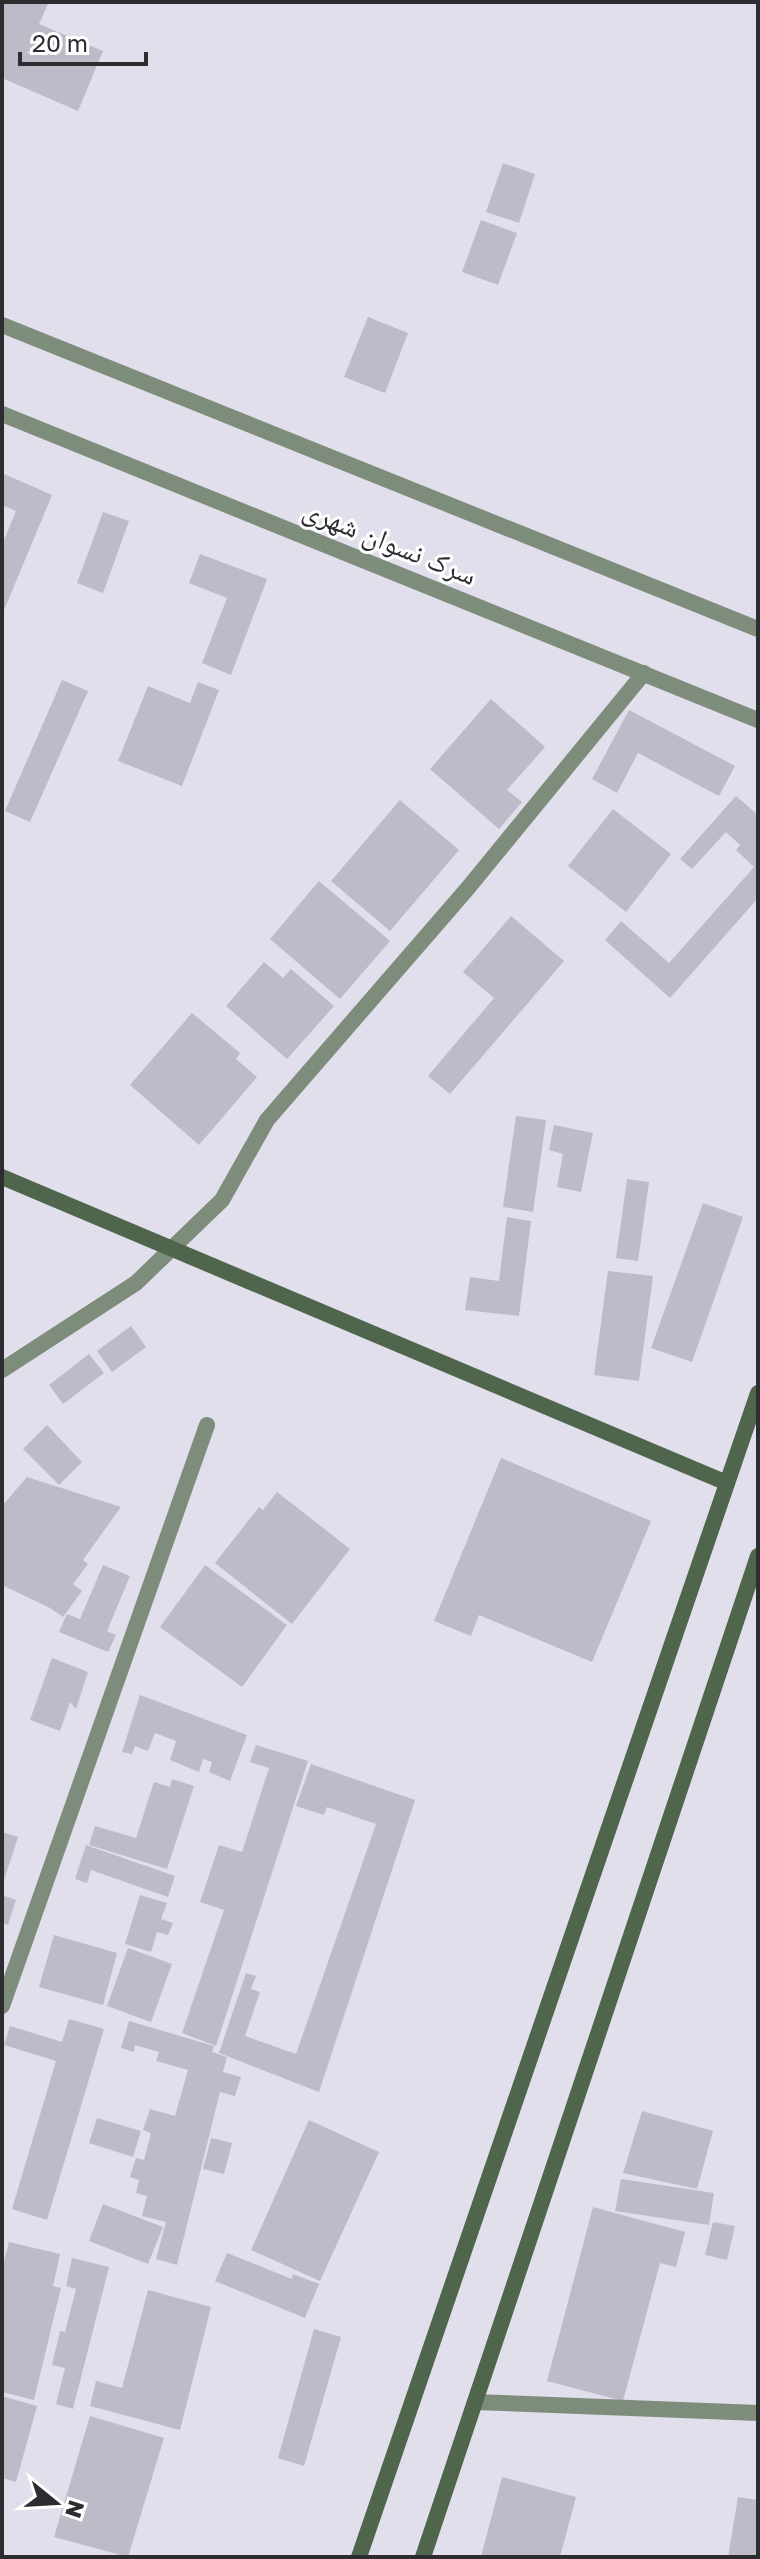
<svg xmlns="http://www.w3.org/2000/svg" width="760" height="2559" viewBox="0 0 760 2559" font-family="'Golos Text','Noto Naskh Arabic',sans-serif">
  <style>
    .building { fill: #bdbbc8 }
    .lines { fill: none; stroke-linecap: round; stroke-linejoin: round }
    .street { stroke: #7e8d7b; stroke-width: 16 }
    .secondary { stroke: #4f654c; stroke-width: 16 }
    .labels { text-anchor: middle; stroke-width: 6; stroke-linejoin: round; paint-order: stroke }
    .street-label { font-size: 28px; fill: #2d2c31; stroke: #fff }
  </style>
  <rect width="100%" height="100%" fill="#e1dfec"/>
  <g class="building">
    <polygon points="2,2 49,2 39,24 103,51 78,111 2,78"/>
    <polygon points="503,163 535,174 519,223 486,212"/>
    <polygon points="481,220 517,233 498,285 462,272"/>
    <polygon points="368,317 408,333 385,393 344,377"/>
    <polygon points="2,473 52,495 2,615 2,545 16,511 2,505"/>
    <polygon points="103,512 129,521 103,593 77,583"/>
    <polygon points="200,554 267,579 231,675 202,663 227,598 189,583"/>
    <polygon points="62,680 88,691 30,822 5,811"/>
    <polygon points="198,682 219,690 182,786 118,761 148,686 190,703"/>
    <polygon points="491,699 545,747 507,790 522,802 499,829 430,769"/>
    <polygon points="629,710 735,766 719,796 638,753 617,793 592,779"/>
    <polygon points="736,796 758,815 758,898 670,998 605,940 621,921 669,963 754,867 736,850 740,845 726,832 692,869 680,859"/>
    <polygon points="400,800 459,850 390,931 331,881"/>
    <polygon points="613,809 671,854 626,912 568,866"/>
    <polygon points="319,881 390,941 340,999 270,939"/>
    <polygon points="511,916 564,961 450,1094 428,1076 494,998 463,972"/>
    <polygon points="264,962 283,978 291,969 334,1006 287,1059 226,1006"/>
    <polygon points="192,1013 240,1053 236,1059 257,1077 199,1145 130,1085"/>
    <polygon points="516,1116 546,1120 533,1212 503,1207"/>
    <polygon points="554,1125 593,1133 581,1192 557,1187 563,1154 549,1150"/>
    <polygon points="627,1179 649,1182 638,1261 616,1258"/>
    <polygon points="703,1203 743,1217 692,1362 651,1348"/>
    <polygon points="507,1217 531,1221 519,1316 465,1310 470,1277 499,1281"/>
    <polygon points="608,1271 653,1276 639,1381 594,1375"/>
    <polygon points="131,1326 146,1347 112,1372 97,1351"/>
    <polygon points="89,1354 104,1373 63,1404 49,1385"/>
    <polygon points="47,1425 82,1462 59,1485 23,1449"/>
    <polygon points="501,1458 651,1521 592,1662 479,1615 471,1636 434,1621"/>
    <polygon points="27,1477 121,1507 83,1560 88,1564 73,1584 82,1591 63,1617 50,1608 2,1585 2,1506"/>
    <polygon points="277,1492 350,1549 292,1624 215,1563 259,1507 263,1510"/>
    <polygon points="103,1565 130,1576 107,1631 116,1635 108,1652 59,1632 67,1614 80,1619"/>
    <polygon points="205,1565 287,1625 242,1687 160,1627"/>
    <polygon points="52,1658 88,1672 76,1709 70,1702 60,1731 30,1720"/>
    <polygon points="140,1695 247,1735 230,1781 209,1772 212,1762 203,1759 199,1772 170,1760 176,1741 155,1733 148,1751 135,1746 132,1754 122,1752"/>
    <polygon points="256,1745 308,1761 216,2046 182,2033 224,1910 200,1902 219,1845 242,1852 269,1768 250,1762"/>
    <polygon points="311,1764 415,1800 319,2092 219,2053 246,1973 256,1976 251,1989 260,1992 245,2036 296,2054 376,1824 327,1807 324,1815 296,1806"/>
    <polygon points="172,1779 194,1786 167,1869 89,1845 95,1826 136,1838 154,1782 170,1787"/>
    <polygon points="2,1832 18,1837 3,1883 2,1883"/>
    <polygon points="86,1845 175,1876 168,1897 91,1870 87,1883 75,1879"/>
    <polygon points="2,1895 16,1900 8,1925 2,1923"/>
    <polygon points="140,1895 167,1903 161,1919 173,1923 168,1935 157,1932 151,1952 125,1944"/>
    <polygon points="54,1935 117,1953 103,2005 39,1987"/>
    <polygon points="128,1948 172,1964 151,2022 107,2006"/>
    <polygon points="69,2019 104,2029 47,2220 12,2209 56,2061 4,2045 10,2026 62,2042"/>
    <polygon points="129,2021 214,2046 212,2052 227,2057 223,2072 241,2077 235,2096 220,2092 177,2265 156,2259 166,2222 142,2216 147,2196 136,2193 139,2180 130,2177 136,2158 144,2160 151,2133 143,2130 150,2109 175,2116 188,2070 156,2061 159,2052 135,2045 134,2052 121,2048"/>
    <polygon points="642,2111 713,2131 697,2189 623,2173"/>
    <polygon points="97,2118 141,2131 133,2157 89,2143"/>
    <polygon points="309,2120 379,2152 320,2281 251,2250"/>
    <polygon points="211,2138 232,2143 224,2174 203,2169"/>
    <polygon points="621,2179 714,2193 709,2225 615,2211"/>
    <polygon points="103,2204 163,2227 148,2264 89,2241"/>
    <polygon points="593,2207 685,2232 676,2267 660,2263 623,2401 547,2381"/>
    <polygon points="713,2222 735,2226 727,2260 705,2255"/>
    <polygon points="9,2242 60,2254 53,2286 61,2288 34,2400 2,2392 2,2269"/>
    <polygon points="227,2253 292,2279 293,2274 319,2284 305,2318 215,2281"/>
    <polygon points="72,2258 109,2267 73,2409 56,2404 65,2368 52,2365 60,2331 65,2332 76,2289 66,2286"/>
    <polygon points="148,2290 211,2307 180,2430 90,2406 96,2381 122,2388"/>
    <polygon points="314,2329 341,2337 304,2466 278,2458"/>
    <polygon points="2,2396 37,2406 16,2482 2,2478"/>
    <polygon points="90,2416 164,2438 128,2557 54,2537"/>
    <polygon points="502,2477 576,2497 560,2557 481,2557"/>
    <polygon points="738,2497 758,2500 758,2557 728,2557"/>
  </g>
  <g class="lines">
    <g class="street">
      <polyline points="2,325 758,629"/>
      <polyline points="2,414 758,720"/>
      <polyline points="2,1370 136,1283 222,1200 267,1120 468,888 644,673"/>
      <polyline points="2,2006 207,1425"/>
      <polyline points="475,2402 758,2413"/>
    </g>
    <g class="secondary">
      <polyline points="2,1177 727,1483"/>
      <polyline points="359,2557 758,1393"/>
      <polyline points="423,2557 758,1556"/>
    </g>
  </g>
  <g class="labels">
    <g class="street-label">
      <text transform="translate(390 542) rotate(22)" y="10">سرک نسوان شهری</text>
    </g>
  </g>
  <rect width="760" height="2559" fill="none" stroke="#2d2c31" stroke-width="8"/>
  <g transform="translate(56 2503) rotate(108)" stroke="#ffffff" stroke-width="6" paint-order="stroke">
  <path d="M0-6L14 30L0 20L-14 30Z" fill="#2d2c31"/>
  <text y="-12" font-size="22" font-weight="bold" text-anchor="middle" fill="#2d2c31">N</text>
  </g>
  <path d="M20 52v12h126v-12" fill="none" stroke="#2d2c31" stroke-width="4"/>
  <text x="32" y="52" font-size="24" fill="#2d2c31" stroke="#ffffff" stroke-width="6" paint-order="stroke">20 m</text>
</svg>
